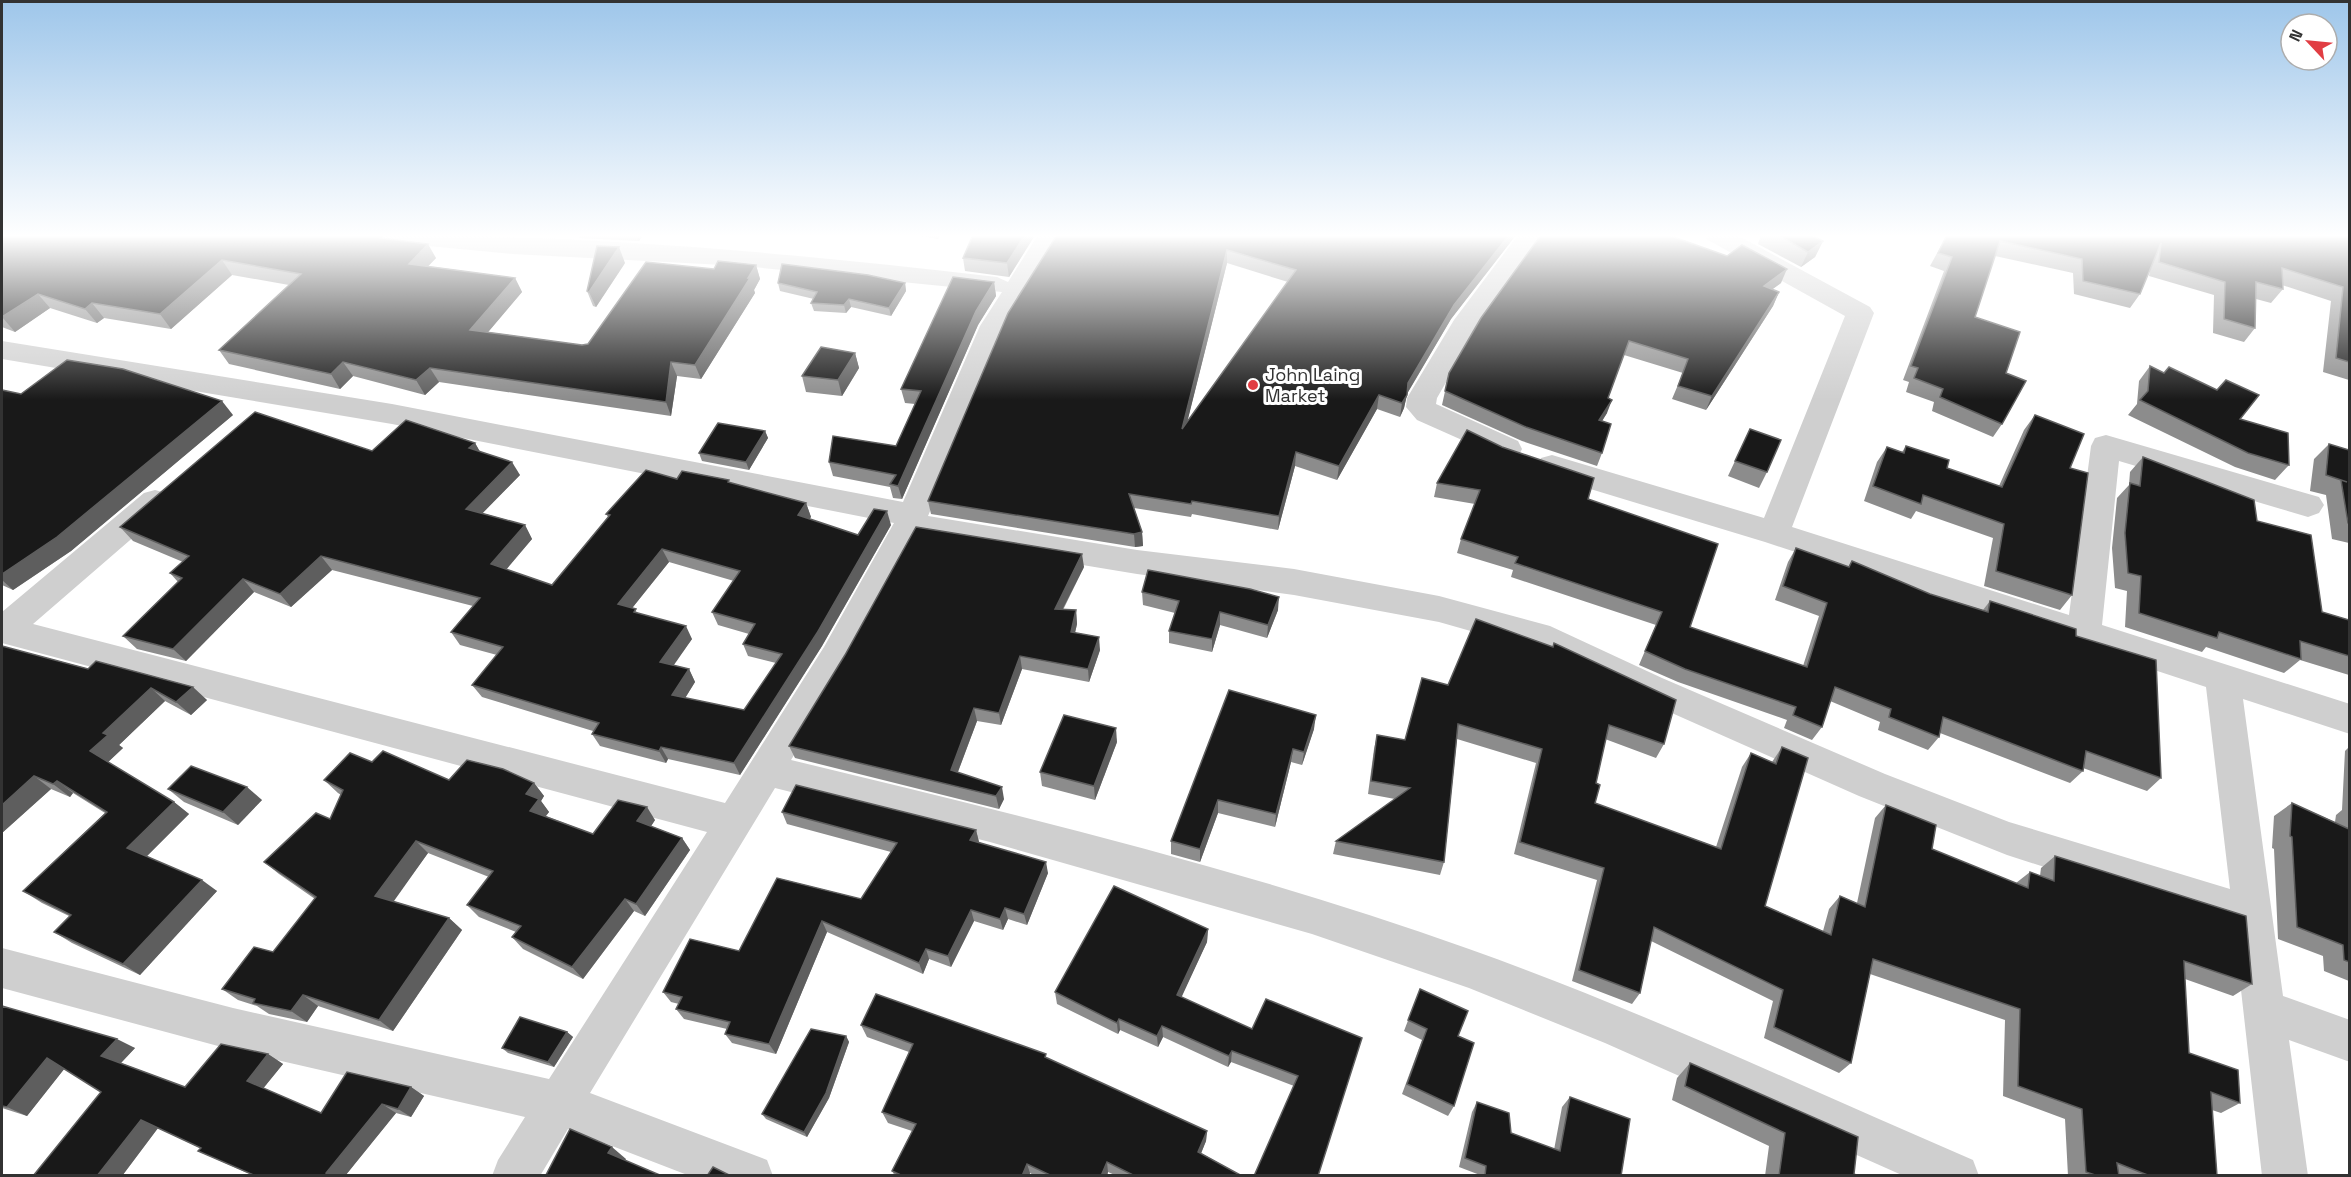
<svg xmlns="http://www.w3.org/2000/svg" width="2351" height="1177" viewBox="0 0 2351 1177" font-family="'Space Grotesk',sans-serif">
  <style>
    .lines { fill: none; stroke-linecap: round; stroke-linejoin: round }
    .minor { fill: #cfcfcf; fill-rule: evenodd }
    .wall { fill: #8c8c8c; fill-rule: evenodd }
    .shaded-wall { fill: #5e5e5e }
    .building { fill: #191919; stroke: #5e5e5e; stroke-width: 1.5; fill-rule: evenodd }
    .poi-dot { fill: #e13d43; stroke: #fff; stroke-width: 2 }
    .labels { text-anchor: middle; stroke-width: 6; stroke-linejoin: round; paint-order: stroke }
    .poi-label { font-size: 18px; fill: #323232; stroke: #fff; text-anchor: start }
  </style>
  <rect width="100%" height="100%" fill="#fff"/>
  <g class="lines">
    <g class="minor">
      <path d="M384,235C590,235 793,253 997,277L1008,282L1038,235H1064L1008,326L928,516L1137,550L1294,569L1439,596L1550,626L1662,678L1885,774L2009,822L2230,889L2206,687L1765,542L1541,474L1537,466L1541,458L1552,455L1764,518L1845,316L1708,240L1704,235H1737L1870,307L1874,313L1792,527L2069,615L2091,446L2095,438L2106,435L2319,497L2324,505L2319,513L2308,517L2119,461L2102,625L2350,704V734L2243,699L2283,996L2350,1020V1062L2289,1040L2308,1176H2262L2234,928L2007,855L1859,796L1638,698L1541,651L1439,622L1294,595L1137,574L918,538L848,667L791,760C1019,815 1248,870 1469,949C1640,1010 1806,1088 1973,1160L1979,1176H1904L1605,1043L1469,988L1312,934L990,842L775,788L590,1093L767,1160L773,1176H690L568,1129L540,1176H492L498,1160L525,1117L233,1050L2,988V948L233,1008L549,1079L707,832L2,643V612L144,493L155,490L166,493L171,501L166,509L33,624L725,803L824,647L894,523L392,424L2,359V341L392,404L903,502L980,326L1002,292L743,266L513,254L397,243L388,240Z"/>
      <polygon points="1518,235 1545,235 1476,330 1437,398 1436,404 1518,441 1522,449 1518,457 1507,460 1417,420 1406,407 1407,398 1454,320"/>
    </g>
  </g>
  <g class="wall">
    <polygon points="2,235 383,236 385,238 436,258 428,266 515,278 522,292 488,332 582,345 588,344 714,269 756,265 760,279 754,290 755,293 701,379 677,376 671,416 439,382 425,395 353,376 340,389 229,364 219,350 289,285 232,275 171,329 104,318 97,323 50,308 15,332 2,327"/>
    <polygon points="578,235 643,235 639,241 579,238"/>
    <polygon points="916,235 940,235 938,239"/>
    <polygon points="973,235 1035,235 1009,277 965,271 963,258"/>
    <path d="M1057,235H1516L1451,319L1407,394L1404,408L1400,417L1377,409L1337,480L1295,466L1278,530L1192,514L1191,517L1134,508L1142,532L1143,546L1135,547L931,514L928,501ZM1227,263L1288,282L1187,422Z"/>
    <polygon points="1761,235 1811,235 1823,241 1815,257 1801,267 1758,244"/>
    <polygon points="1947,235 2349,235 2349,380 2323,372 2331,301 2282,285 2283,289 2271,303 2256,299 2255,328 2244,342 2213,333 2214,295 2149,276 2150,270 2140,294 2130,308 2074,294 2073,273 1995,256 1975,317 2006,373 2002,424 1993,437 1932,411 1934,402 1906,392 1909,382 1903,380 1944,271 1930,266"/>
    <polygon points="625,263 596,307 593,306 587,291"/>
    <polygon points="994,282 996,296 978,325 902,499 893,498 890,487 833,476 829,462 896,446 915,404 905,403 901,389"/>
    <polygon points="778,283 905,283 906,291 891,316 851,307 846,313 814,311 811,303 814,299 780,291"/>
    <polygon points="1781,283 1772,289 1779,292 1773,306 1706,410 1672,399 1683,373 1624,355 1608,398 1607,413 1602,421 1602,453 1597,466 1522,441 1442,405 1449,373"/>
    <polygon points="855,353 859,368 842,396 806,392 802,376"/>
    <polygon points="2150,366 2164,373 2240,419 2289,465 2275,480 2235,467 2128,415 2137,404 2139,381"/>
    <polygon points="2,390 21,394 233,415 71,551 13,590 2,585"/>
    <polygon points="2035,415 2070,468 2072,595 2060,610 1984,586 1993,538 1916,511 1911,519 1864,501 1877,462 1887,447 1902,452 1906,446 1947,468 1999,486 2024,430"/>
    <polygon points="1750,429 1767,472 1759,488 1728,476"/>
    <polygon points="765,431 768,438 749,470 702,461 699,453"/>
    <path d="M475,443L480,452L520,475L482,513L525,525L532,539L506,569L552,585L608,517L606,514L677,479L730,483L806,503L811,517L809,519L858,535L891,525L822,646L740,775L668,759L666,763L600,746L592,734L593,731L482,697L472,685L497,655L460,645L451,632L473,606L332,570L291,607L254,592L186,661L137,649L123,636L178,582L170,573L183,562L133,541L120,527L372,451ZM669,562L734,581L712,612L718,625L749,634L743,644L748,656L776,663L744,710L685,698L695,682L689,669L673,665L692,639L638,613L632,608Z"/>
    <polygon points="2329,444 2349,450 2349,543 2332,539 2326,495 2310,491 2314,459"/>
    <polygon points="2143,457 2257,521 2322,612 2349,620 2349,675 2300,660 2284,673 2206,647 2202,652 2125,627 2127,591 2115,588 2112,548 2117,498 2129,485 2130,472"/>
    <polygon points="1437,483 1588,499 1690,627 1803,666 1819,616 1775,600 1788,562 1796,548 1848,567 1852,561 1930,594 1983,610 1990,601 2076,636 2161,778 2147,791 2083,768 2083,771 2070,783 1940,733 1939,737 1928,750 1878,730 1880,722 1830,701 1822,727 1812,740 1784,728 1787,720 1678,682 1639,665 1656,625 1511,577 1513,570 1457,553 1461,539 1475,504 1434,497"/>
    <polygon points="1084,567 1063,610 1076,610 1077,624 1075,633 1100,650 1089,682 1022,669 1001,725 977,721 958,772 1004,799 999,809 795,758 789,746"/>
    <polygon points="1142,592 1278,610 1267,638 1220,625 1212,652 1169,643 1169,631 1175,613 1143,605"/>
    <polygon points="1476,619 1664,744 1656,758 1605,739 1596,783 1595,803 1716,847 1742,767 1751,753 1772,762 1782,747 1765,906 1823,931 1829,909 1840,896 1857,903 1875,818 1886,805 1932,849 2016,883 2030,872 2040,876 2041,868 2055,856 2252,984 2233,996 2185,979 2189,1053 2240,1103 2221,1113 2212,1110 2217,1176 2068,1176 2065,1119 2003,1096 2005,1020 1870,974 1851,1063 1839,1073 1764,1038 1773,1001 1651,941 1640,993 1632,1004 1572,981 1597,880 1514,854 1536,763 1457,739 1444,862 1440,875 1333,854 1336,841 1395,799 1368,794 1374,749 1377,735 1405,740 1448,685"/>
    <polygon points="2,646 207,700 191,715 165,701 119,745 123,748 108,762 174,802 189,814 147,856 217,891 140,975 72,943 54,932 69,916 42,903 23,891 105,813 73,793 70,797 51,789 2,833"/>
    <polygon points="1229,690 1314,729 1302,765 1291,762 1275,827 1218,813 1200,862 1171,854 1171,841"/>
    <polygon points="1117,742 1095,800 1042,786 1040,772"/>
    <polygon points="2349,747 2349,981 2324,971 2323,956 2278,939 2274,849 2272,848 2274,816 2292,803 2335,822 2336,815 2342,810 2345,751"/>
    <polygon points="372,762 449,780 534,783 544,796 541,801 549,812 546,816 593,834 655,820 651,826 682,838 690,850 645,916 634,911 583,979 523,949 512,937 516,932 479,917 467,905 489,877 428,853 393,901 449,918 462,930 393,1031 318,1006 307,1022 269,1014 257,1006 238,1000 222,989 273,952 315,899 279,874 264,862 330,819 341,795 338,793 324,780"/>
    <polygon points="168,789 262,800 238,825 184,802"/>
    <polygon points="782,812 976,830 979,842 1048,873 1027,925 1008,919 1003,930 974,921 951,967 929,959 923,974 827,932 776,1054 732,1043 725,1034 727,1029 684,1019 676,1009 679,1004 671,1002 663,992 739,951 861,899 891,852 787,824"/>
    <polygon points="1208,929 1207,942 1181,997 1252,1029 1362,1038 1294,1086 1231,1062 1228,1067 1163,1037 1158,1047 1120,1030 1118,1034 1057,1004 1055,992"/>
    <polygon points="1420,989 1458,1036 1454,1106 1448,1116 1402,1094 1422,1040 1404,1031"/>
    <polygon points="2,1006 135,1048 121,1063 185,1087 268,1054 283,1064 263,1088 321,1113 411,1087 424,1096 411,1117 396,1113 345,1176 254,1176 198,1151 200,1148 158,1128 122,1176 33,1176 101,1092 64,1069 27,1116 2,1108"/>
    <polygon points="861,1025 1047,1058 1207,1131 1206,1141 1201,1153 1242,1176 1117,1176 1108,1172 1107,1176 1035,1176 1030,1173 1029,1176 895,1176 892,1171 912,1131 888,1123 882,1112 909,1052 867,1037"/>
    <polygon points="567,1032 573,1037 554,1067 508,1053 502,1048"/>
    <polygon points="846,1036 849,1042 829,1098 807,1137 766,1119 762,1114"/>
    <polygon points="1690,1063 1854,1174 1858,1176 1765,1176 1769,1146 1672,1100 1677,1078"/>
    <polygon points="1570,1097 1621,1176 1479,1176 1480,1175 1459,1167 1472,1112 1477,1102 1511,1133 1554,1150 1562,1107"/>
  </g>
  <g class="shaded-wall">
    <polygon points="637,235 643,235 639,241"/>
    <polygon points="1025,235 1035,235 1009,277 1007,263"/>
    <polygon points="1509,235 1516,235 1451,319 1405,397 1408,383 1454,305"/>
    <polygon points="1823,241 1815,257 1801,267 1808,252"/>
    <polygon points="428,244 436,258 417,278 409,264"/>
    <polygon points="619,247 625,263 596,307 589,292"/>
    <polygon points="1227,250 1227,263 1182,443 1182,429"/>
    <polygon points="222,260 232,275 171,329 160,314"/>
    <polygon points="756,265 760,279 754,290 755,293 701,379 695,365"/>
    <polygon points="1787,269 1781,283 1758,300 1764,286"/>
    <polygon points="515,278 522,292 478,344 470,330"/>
    <polygon points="994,282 996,296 978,325 902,499 898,486 976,311"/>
    <polygon points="905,283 906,291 891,316 889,308"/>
    <polygon points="1779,292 1773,306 1706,410 1712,396"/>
    <polygon points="38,294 50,308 15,332 2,317"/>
    <polygon points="849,299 851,307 846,313 844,305"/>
    <polygon points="92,303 104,318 97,323 85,309"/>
    <polygon points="855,353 859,368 842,396 838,380"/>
    <polygon points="343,362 353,376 340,389 331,374"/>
    <polygon points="671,362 677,376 671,416 666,402"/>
    <polygon points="430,368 439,382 425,395 416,380"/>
    <polygon points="1379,395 1377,409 1337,480 1339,466"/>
    <polygon points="1407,395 1404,408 1400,417 1402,403"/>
    <polygon points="1612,400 1607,413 1594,434 1599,420"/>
    <polygon points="222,401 233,415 71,551 13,590 2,580 2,574"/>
    <polygon points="765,431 768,438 749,470 746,462"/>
    <polygon points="475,443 483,457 469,448"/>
    <polygon points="1296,452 1295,466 1278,530 1279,516"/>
    <polygon points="512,462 520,475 474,522 466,509"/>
    <polygon points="806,503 811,517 802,528 798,515"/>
    <polygon points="887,511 891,525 822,646 740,775 734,763"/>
    <polygon points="525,525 532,539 500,577 491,564"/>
    <polygon points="1142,532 1143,546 1135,547 1134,534"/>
    <polygon points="662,549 669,562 625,617 618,604"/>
    <polygon points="1082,554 1084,567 1056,622 1055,609"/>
    <polygon points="321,556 332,570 291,607 280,594"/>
    <polygon points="243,579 254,592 186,661 173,649"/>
    <polygon points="1279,597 1278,610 1267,638 1268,625"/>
    <polygon points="1076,610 1077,624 1072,645 1071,632"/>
    <polygon points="1220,612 1220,625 1212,652 1212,639"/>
    <polygon points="686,626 692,639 667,675 660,662"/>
    <polygon points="1099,637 1100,650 1089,682 1088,669"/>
    <polygon points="1020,656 1022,669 1001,725 999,713"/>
    <polygon points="689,669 695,682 679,708 672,695"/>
    <polygon points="193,687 207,700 191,715 176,702"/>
    <polygon points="151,688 165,701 119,745 123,748 106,764 90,751 103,733"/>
    <polygon points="974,708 977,721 954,782 951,770"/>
    <polygon points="1316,715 1314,729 1302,765 1304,752"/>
    <polygon points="1116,728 1117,742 1095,800 1094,786"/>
    <polygon points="661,747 668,759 666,763 659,751"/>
    <polygon points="1293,749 1291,762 1275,827 1276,814"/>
    <polygon points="34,776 51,789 2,833 2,805"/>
    <polygon points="57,781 73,793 70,797 53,784"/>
    <polygon points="534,783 544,796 541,801 549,812 540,823 530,811 526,794"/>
    <polygon points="247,787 262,800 238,825 223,812"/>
    <polygon points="1002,787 1004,799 999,809 996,796"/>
    <polygon points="1218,800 1218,813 1200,862 1200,849"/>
    <polygon points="174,802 189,814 143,860 127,848"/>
    <polygon points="647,807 655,820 646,834 637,821"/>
    <polygon points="976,830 979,842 973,851 970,840"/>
    <polygon points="682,838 690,850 645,916 636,904"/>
    <polygon points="416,841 428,853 389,908 375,896"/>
    <polygon points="1046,862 1048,873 1027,925 1024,914"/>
    <polygon points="202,880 217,891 140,975 123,964"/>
    <polygon points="625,899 634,911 583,979 572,967"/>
    <polygon points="1005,908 1008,919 1003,930 1000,919"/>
    <polygon points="971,910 974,921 951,967 948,956"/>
    <polygon points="449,918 462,930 393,1031 379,1020"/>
    <polygon points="822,921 827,932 776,1054 769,1044"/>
    <polygon points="1208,929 1207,942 1177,1007 1177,995"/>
    <polygon points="926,949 929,959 923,974 919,963"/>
    <polygon points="303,995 318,1006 307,1022 291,1011"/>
    <polygon points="1119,1019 1120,1030 1118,1034 1117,1023"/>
    <polygon points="1162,1026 1163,1037 1158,1047 1157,1036"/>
    <polygon points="567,1032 573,1037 554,1067 548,1062"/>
    <polygon points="846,1036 849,1042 829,1098 807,1137 804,1132"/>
    <polygon points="117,1039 135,1048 119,1065 101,1056"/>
    <polygon points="1232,1051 1231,1062 1228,1067 1229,1056"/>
    <polygon points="268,1054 283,1064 262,1090 247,1081"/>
    <polygon points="47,1058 65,1068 27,1116 7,1107"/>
    <polygon points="411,1087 424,1096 411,1117 398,1109"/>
    <polygon points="382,1104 396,1113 345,1176 330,1176 326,1173"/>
    <polygon points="141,1120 158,1128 122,1176 97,1176"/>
    <polygon points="1207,1131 1206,1141 1198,1161 1198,1152"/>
    <polygon points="612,1147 626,1159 623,1165 608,1153"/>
    <polygon points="1107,1162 1108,1172 1107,1176 1101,1176"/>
    <polygon points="1027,1164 1030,1173 1029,1176 1022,1176"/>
  </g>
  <g class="building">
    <polygon points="2,235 380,235 383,236 381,238 428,244 409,264 515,278 470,330 582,345 588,344 646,262 714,269 718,261 756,265 748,278 750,278 695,365 671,362 666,402 430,368 416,380 343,362 331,374 219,350 301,274 222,260 160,314 92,303 85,309 38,294 2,317"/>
    <polygon points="973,235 1025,235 1007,263 963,258"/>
    <path d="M1057,235H1509L1454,305L1408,383L1407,395L1402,403L1379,395L1339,466L1296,452L1279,516L1192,501L1191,504L1129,494L1142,532L1134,534L928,501L1008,313ZM1227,250L1296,270L1182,429Z"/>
    <polygon points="1541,235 1668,235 1727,256 1742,245 1787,269 1764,286 1779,292 1712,396 1678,386 1688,359 1629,341 1608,398 1612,400 1599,420 1611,424 1602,453 1526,427 1445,391 1449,373 1481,318"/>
    <polygon points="1778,235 1811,235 1823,241 1808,252"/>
    <polygon points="1947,235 2349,235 2349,362 2336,358 2343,287 2282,268 2283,289 2256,282 2255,328 2224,319 2225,282 2159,262 2161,243 2140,294 2083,281 2082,259 2000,241 1975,317 2020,332 2006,373 2026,381 2002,424 1940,397 1943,389 1914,378 1918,368 1911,366 1952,257 1938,253"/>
    <polygon points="597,246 619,247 589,292 587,291"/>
    <polygon points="782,264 868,275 905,283 889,308 849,299 844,305 811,303 817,292 778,283"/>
    <polygon points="953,277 994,282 976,311 898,486 890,484 896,475 829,462 833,436 896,446 921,391 901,389"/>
    <polygon points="821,347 855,353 838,380 802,376"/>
    <polygon points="67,360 123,369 222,401 57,537 2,574 2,390 21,394"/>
    <polygon points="2150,366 2164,373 2169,367 2217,390 2226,380 2259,395 2240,419 2288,433 2289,465 2248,453 2140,400 2148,391"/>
    <path d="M255,412L372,451L406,420L475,443L469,448L512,462L466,509L525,525L491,564L552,585L610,515L606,514L646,470L677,479L682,471L729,480L728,482L806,503L798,515L858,535L874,509L887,511L817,633L734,763L661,747L659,751L592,734L599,723L472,685L503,647L451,632L480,598L321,556L280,594L243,579L173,649L123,636L182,578L170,573L189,556L120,527ZM662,549L740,571L712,612L755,624L743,644L782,654L744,710L672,695L689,669L660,662L686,626L634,612L636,609L618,604Z"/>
    <polygon points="2035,415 2084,434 2070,468 2088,473 2072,595 1996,571 2004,524 1923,495 1921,504 1873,486 1887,447 1904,453 1906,446 1949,460 1947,468 2002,487"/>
    <polygon points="718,423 765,431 746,462 699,453"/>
    <polygon points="1750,429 1781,440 1767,472 1735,461"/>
    <polygon points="1467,430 1502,447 1594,478 1588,499 1718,544 1690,627 1807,667 1827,603 1783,586 1796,548 1849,567 1852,561 1930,594 1988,612 1990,601 2076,629 2076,636 2156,660 2161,778 2086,751 2083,771 1943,717 1939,737 1889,717 1891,709 1835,687 1822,727 1793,715 1796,707 1685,669 1645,651 1662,612 1515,563 1518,557 1461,539 1480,490 1437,483"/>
    <polygon points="2329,444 2349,450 2349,524 2348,523 2341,480 2347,482 2326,475"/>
    <polygon points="2143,457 2254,500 2257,521 2311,535 2322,612 2349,620 2349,656 2300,641 2301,659 2219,632 2217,638 2139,613 2141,576 2128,573 2125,533 2130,483 2140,486"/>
    <polygon points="916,527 1082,554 1055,609 1076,610 1071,632 1099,637 1088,669 1020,656 999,713 974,708 951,770 1002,787 996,796 789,746 845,655"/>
    <polygon points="1148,570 1250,589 1279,597 1268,625 1220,612 1212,639 1169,631 1179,601 1142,592"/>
    <polygon points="1476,619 1553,647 1554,643 1676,700 1664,744 1609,725 1596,783 1600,785 1595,803 1721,849 1751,753 1776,764 1782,747 1808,758 1765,906 1831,935 1840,896 1865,907 1886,805 1936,825 1932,849 2028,888 2030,872 2054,881 2055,856 2246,916 2252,984 2184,961 2189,1053 2238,1070 2240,1103 2211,1092 2217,1176 2150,1176 2117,1163 2119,1176 2098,1176 2086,1172 2082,1109 2018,1086 2020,1009 1873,959 1851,1063 1774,1027 1783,990 1654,927 1640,993 1579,970 1604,868 1520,842 1542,749 1458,724 1444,862 1336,841 1410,788 1371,781 1377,735 1405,740 1422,678 1448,685"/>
    <polygon points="2,646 88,669 96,661 193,687 176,702 151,688 103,733 108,735 90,751 174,802 127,848 202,880 123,964 54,932 71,915 23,891 107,812 57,781 53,784 34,776 2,805"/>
    <polygon points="1229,690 1316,715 1304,752 1293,749 1276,814 1218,800 1200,849 1171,841"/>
    <polygon points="1064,715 1116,728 1094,786 1040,772"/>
    <polygon points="383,751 449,780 467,760 503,769 534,783 526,794 539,799 530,811 593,834 618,800 647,807 637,821 682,838 636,904 625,899 572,967 512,937 521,926 467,905 493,871 416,841 375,896 449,918 379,1020 303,995 291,1011 253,1003 255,999 222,989 254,947 273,952 316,897 264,862 316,813 330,819 343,790 324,780 350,753 372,762"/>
    <polygon points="191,766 247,787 223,812 168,789"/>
    <polygon points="796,785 976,830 970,840 1046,862 1024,914 1005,908 1000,919 971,910 948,956 926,949 919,963 822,921 769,1044 725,1034 730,1022 676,1009 682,997 663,992 690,939 739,951 777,878 861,899 897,843 782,812"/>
    <polygon points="2292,803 2349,829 2349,962 2344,960 2343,945 2297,927 2292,837 2290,836"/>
    <polygon points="1114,886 1208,929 1177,995 1252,1029 1266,999 1362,1038 1318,1176 1254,1176 1298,1076 1232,1051 1229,1056 1162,1026 1157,1036 1119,1019 1117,1023 1055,992"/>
    <polygon points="1420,989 1468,1011 1458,1036 1474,1043 1454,1106 1407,1084 1427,1029 1408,1020"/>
    <polygon points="876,994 1046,1054 1045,1057 1207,1131 1198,1152 1242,1176 1135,1176 1107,1162 1101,1176 1052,1176 1027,1164 1022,1176 903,1176 892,1171 916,1124 882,1112 913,1044 861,1025"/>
    <polygon points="2,1006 117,1039 101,1056 185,1087 221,1044 268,1054 247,1081 321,1113 347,1072 411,1087 398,1109 382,1104 326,1173 330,1176 256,1176 198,1151 201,1148 141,1120 97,1176 33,1176 101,1092 47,1058 7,1107 2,1106"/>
    <polygon points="520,1017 567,1032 548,1062 502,1048"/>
    <polygon points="811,1029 846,1036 826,1093 804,1132 762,1114"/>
    <polygon points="1690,1063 1858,1137 1854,1174 1858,1176 1779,1176 1785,1133 1685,1086"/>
    <polygon points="1570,1097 1630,1119 1621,1176 1485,1176 1486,1166 1465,1158 1477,1102 1509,1113 1511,1133 1560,1151"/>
    <polygon points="570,1129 612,1147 608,1153 662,1176 548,1176 546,1175"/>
    <polygon points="713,1167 731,1176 707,1176"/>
  </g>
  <linearGradient id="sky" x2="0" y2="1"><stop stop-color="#9ec6ea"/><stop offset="0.59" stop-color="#fff"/><stop offset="1" stop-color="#fff" stop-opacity="0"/></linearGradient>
  <rect width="2351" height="400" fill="url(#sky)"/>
  <circle class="poi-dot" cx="1253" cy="385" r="6"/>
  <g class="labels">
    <g class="poi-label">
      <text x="1265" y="381">John Laing<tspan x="1265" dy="21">Market</tspan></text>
    </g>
  </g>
  <rect width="2351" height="1177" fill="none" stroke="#323232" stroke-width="6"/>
  <g transform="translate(2309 42) rotate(296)"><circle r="28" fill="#ffffff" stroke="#adadad" stroke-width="1.5"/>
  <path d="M0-4.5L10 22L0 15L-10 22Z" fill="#e13d43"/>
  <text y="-9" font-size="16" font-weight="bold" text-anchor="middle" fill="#323232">N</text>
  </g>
</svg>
